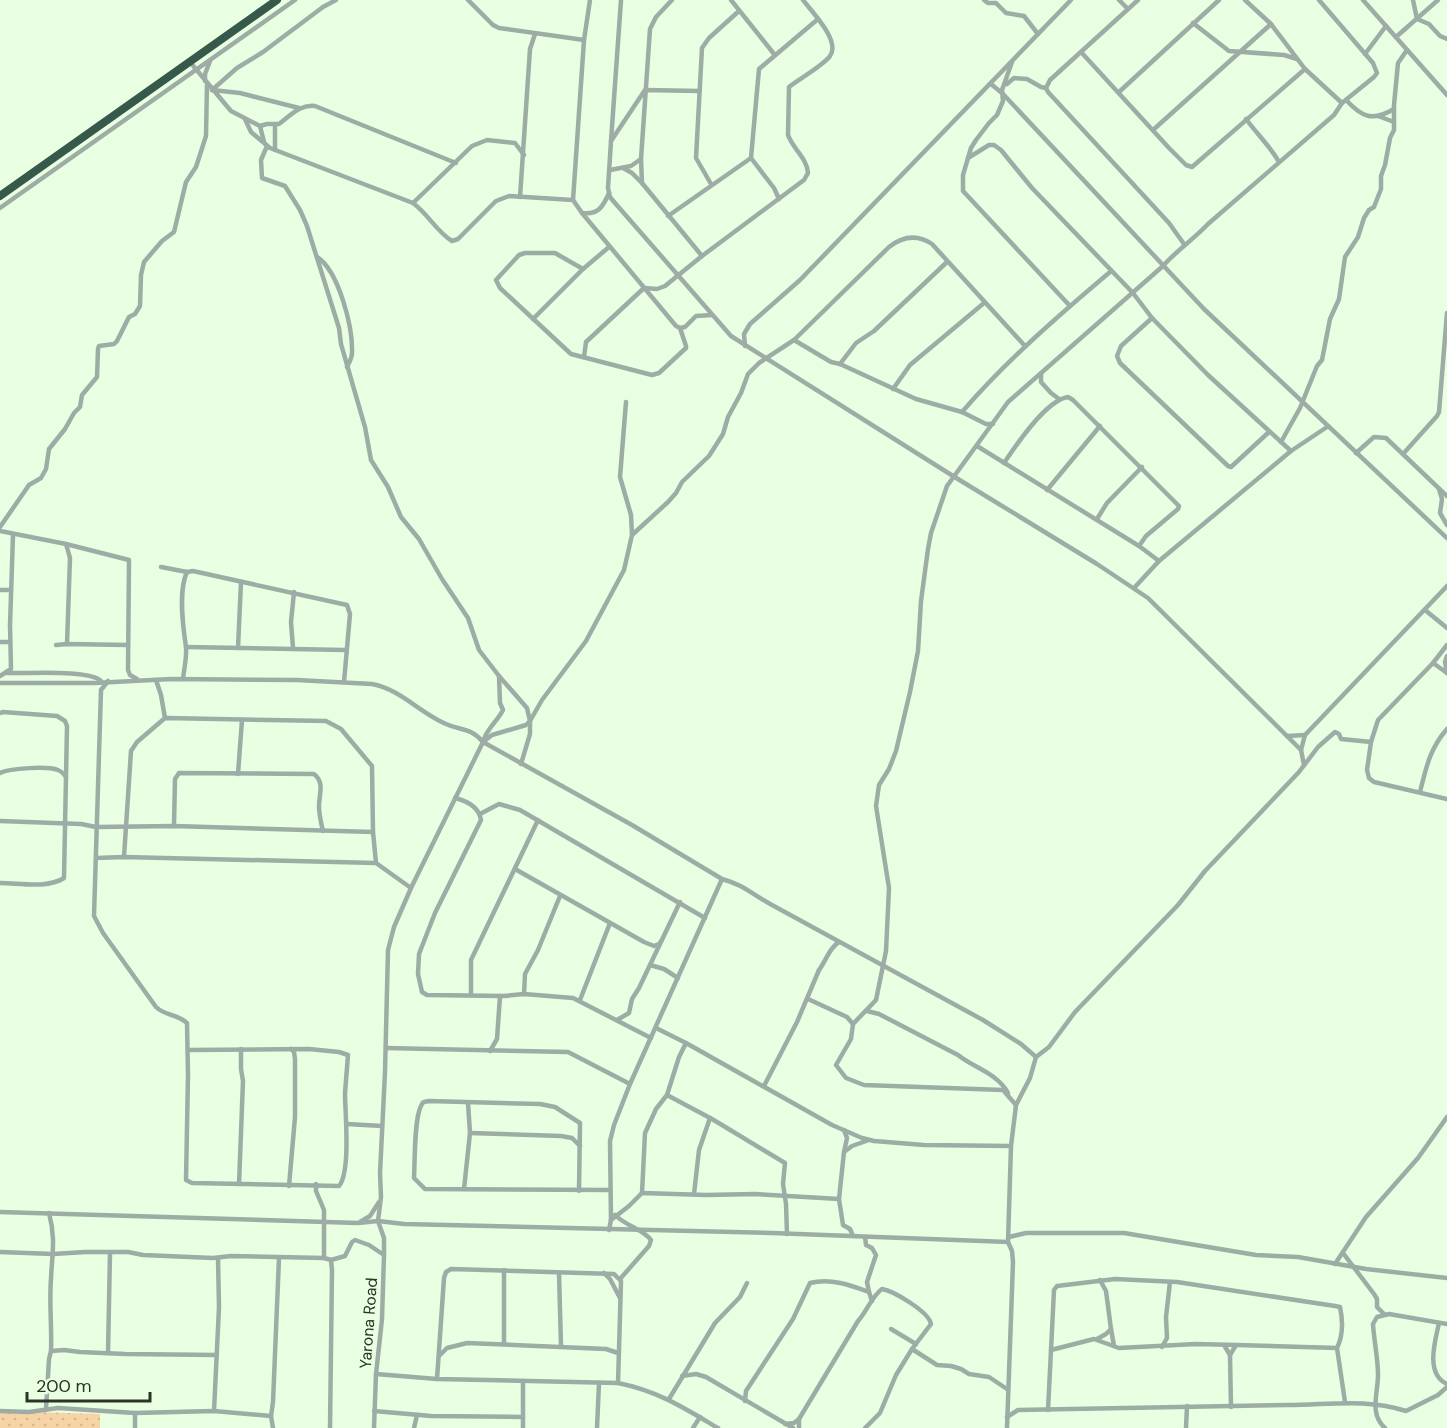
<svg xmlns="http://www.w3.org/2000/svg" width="1447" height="1428" viewBox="0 0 1447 1428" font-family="'DM Sans',sans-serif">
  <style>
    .grass { fill: url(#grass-dots) }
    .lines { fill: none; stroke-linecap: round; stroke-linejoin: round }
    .street { stroke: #9dada6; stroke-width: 4.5 }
    .highway { stroke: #37594c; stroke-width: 8 }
    .labels { text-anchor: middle; stroke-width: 4.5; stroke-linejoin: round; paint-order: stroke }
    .street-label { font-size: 16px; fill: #2b3428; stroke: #e9ffe1 }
  </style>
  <defs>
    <pattern id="grass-dots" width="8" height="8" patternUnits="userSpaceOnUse" patternTransform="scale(1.5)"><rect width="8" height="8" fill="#f7d4a6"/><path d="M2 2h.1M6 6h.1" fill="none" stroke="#d4b78f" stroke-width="1.8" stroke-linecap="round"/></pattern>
  </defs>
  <rect width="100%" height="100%" fill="#e9ffe1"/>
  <polygon class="grass" points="0,1411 100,1414 100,1428 0,1428"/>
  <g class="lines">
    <g class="street">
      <polyline points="468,0 493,25 499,28 584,40"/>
      <polyline points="672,0 656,17 650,29 641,159 642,183 702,256"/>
      <polyline points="731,0 774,54"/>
      <polyline points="984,0 988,3 996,3 1006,13 1024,16 1038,34"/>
      <polyline points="1119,0 1128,9"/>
      <polyline points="1138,0 1050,80 1046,88 1048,92 1169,223 1184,244"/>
      <polyline points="1245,0 1271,24 1305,69 1342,103"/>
      <polyline points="1363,0 1447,95"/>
      <polyline points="1413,0 1417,19 1429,24 1440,36 1447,39"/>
      <polyline points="1193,23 1229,51 1284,55 1297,59"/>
      <polyline points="1396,37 1438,0"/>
      <polyline points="1081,52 1169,148 1186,165 1192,167 1305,69"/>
      <polyline points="1365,54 1386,26"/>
      <polyline points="190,62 231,111 260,126 264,142"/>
      <polyline points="205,81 205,74 210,61"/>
      <polyline points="991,84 1003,94 1204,309 1447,538"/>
      <polyline points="1007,84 1014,78 1027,79 1041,87 1046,88"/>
      <polyline points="212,90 237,68 263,52 323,7 336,0"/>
      <polyline points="212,90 240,93 299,108"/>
      <polyline points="699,91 645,90 611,141 608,188 610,197 615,203 731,336 953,476 1097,564 1148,598 1301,750"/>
      <polyline points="1119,92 1219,0"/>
      <path d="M1346,100C1362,117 1372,122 1394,109"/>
      <polyline points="1378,116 1394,122"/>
      <path d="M245,119L251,132L270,148L413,203C428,214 437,232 452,241L458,239L496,201L509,196L573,200"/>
      <path d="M1246,119C1257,134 1270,146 1279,162"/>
      <polyline points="275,125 275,150"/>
      <path d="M260,126L267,124H279C290,116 300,104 315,106L456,163"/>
      <polyline points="1153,130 1271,24"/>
      <polyline points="611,141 621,0"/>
      <polyline points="267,146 261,160 262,178 285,186 300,210 307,226 339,328 341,344 365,427 371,460 388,487 401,517 419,539 442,579 468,618 479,650 499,676 527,708 530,721 530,734 521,764"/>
      <polyline points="968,158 971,148 976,140 989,123 997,115 1003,101 1002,90 1012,62"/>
      <polyline points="623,168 632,173 642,183"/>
      <polyline points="610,170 631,166 641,159"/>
      <polyline points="711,184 696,158 702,48 709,38 739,11"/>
      <polyline points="520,197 530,49 535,34"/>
      <polyline points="779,199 774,188 751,158 759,69 818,19"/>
      <polyline points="413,203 472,146 487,140 515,143 524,155"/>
      <polyline points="0,208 295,0"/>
      <path d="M582,213C598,215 603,207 609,193"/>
      <polyline points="668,216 751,158"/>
      <path d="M317,257C339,271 353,328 352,353C352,358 349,363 347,367"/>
      <polyline points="583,269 555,253 525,253 519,255 496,280 500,288 571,354 652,375 659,373 686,348 686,346 680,328 676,326 582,213 573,200 584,40 590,0"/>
      <polyline points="1070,306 963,191 963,175 968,158 989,145 994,145 1001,150 1032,188 1133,293 1152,318 1208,375 1291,451"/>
      <polyline points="1152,318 1121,346 1117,356 1120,363 1228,466 1231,467 1269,432"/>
      <polyline points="533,319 583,269 609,247"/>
      <polyline points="680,328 685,327 696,316 712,315"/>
      <polyline points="794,340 831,362 840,364 916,399 962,412 986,424 993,424"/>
      <polyline points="745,346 744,334 750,324 800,280 1071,0"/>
      <path d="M584,357L586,342L644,288L657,289L665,286L702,256L804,180L808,173C807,158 793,149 788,135L789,87C799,79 824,65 830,56C841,41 812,12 803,0"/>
      <polyline points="840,364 856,343 874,331 947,262"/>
      <polyline points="1041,374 1041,382 1051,393 1059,399"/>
      <polyline points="893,389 910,365 984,303"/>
      <polyline points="626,402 620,477 631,515 632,535"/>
      <path d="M962,412C1007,360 1058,316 1110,272"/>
      <polyline points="1281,442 1300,408 1317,366 1322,360 1330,319 1339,299 1345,257 1358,237 1364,218 1369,210 1374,207 1381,189 1381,176 1385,165 1390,138 1394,130 1394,105 1398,63 1407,50"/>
      <polyline points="977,446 1139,546 1159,561"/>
      <polyline points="1356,453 1374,437 1386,438 1447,496"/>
      <polyline points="1403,454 1437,416 1439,412 1447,313"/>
      <path d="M1004,463C1016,445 1046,400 1068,397L1073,400L1179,506L1178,509L1146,536L1139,546"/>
      <polyline points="1439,489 1442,499 1440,513 1447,525"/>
      <polyline points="1047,490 1100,426"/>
      <polyline points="1097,519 1107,503 1142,467"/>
      <polyline points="0,527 29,485 41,478 46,469 49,449 65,429 74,413 80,407 82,395 97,377 98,349 99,346 114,344 117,341 129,317 135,314 140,306 141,275 144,262 162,241 174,232 186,182 196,167 206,136 207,84"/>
      <polyline points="0,531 66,544 129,560 128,670 130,675 137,679"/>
      <polyline points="66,544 70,558 67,644"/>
      <polyline points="161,567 187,572 193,571 347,605 350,614 344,682"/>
      <polyline points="1134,588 1159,561 1291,451 1327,427"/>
      <polyline points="0,590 11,590"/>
      <polyline points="1425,610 1447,628"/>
      <polyline points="0,642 10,642"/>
      <polyline points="56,645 67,644 128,645"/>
      <polyline points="1447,645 1433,663 1378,720 1371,742 1367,770 1369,778 1374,782 1447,799"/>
      <polyline points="186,647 345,650"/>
      <polyline points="238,648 241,582"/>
      <polyline points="293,648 291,622 294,592"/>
      <polyline points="1447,656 1445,662 1447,673"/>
      <polyline points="1433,663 1447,673"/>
      <path d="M7,673C25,674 90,669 101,681"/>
      <polyline points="0,676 11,669 10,625 13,535"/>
      <path d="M183,679C184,669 187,657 186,647C183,627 178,591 187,572"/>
      <polyline points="156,680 161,695 165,718"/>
      <path d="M108,681L101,690L94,916L103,933L156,1007C165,1016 178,1014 187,1023L188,1075L186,1180L192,1183L339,1186C351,1172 345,1112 345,1093C346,1080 347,1068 348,1055L339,1052L309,1049L188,1050"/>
      <path d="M0,683H95L171,679L297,680L372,684C400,689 420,713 446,724C461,731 470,727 483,742L411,888L394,927L388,950L385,1072L380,1173L381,1197L378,1221L384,1238V1255L382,1319L376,1374L374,1428"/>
      <path d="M0,713L3,712L57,716L65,721L67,726L64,878C47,889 19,883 0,883"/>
      <polyline points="1287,736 1305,735"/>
      <path d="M483,742L492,735L526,725L530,721L542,700L586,641L624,570L632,535L668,502L676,493L682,482L709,456L723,434L728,417L741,393L748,374L759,363L794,340L889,247C903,236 917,234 932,244L1025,346"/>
      <path d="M483,742L632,825L722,879C744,885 753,895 772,905L983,1020L1021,1044L1036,1057"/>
      <path d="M483,742C486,729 497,722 503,710L500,703L499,676"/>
      <polyline points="1304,765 1301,750 1305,735 1447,586"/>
      <path d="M0,773C10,768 48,766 58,770C63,772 63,773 66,777"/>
      <polyline points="238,774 242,720"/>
      <path d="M1420,792C1426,768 1430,748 1447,729"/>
      <path d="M455,798C467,801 479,807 481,820L435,913L419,954L418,974L422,992L427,995L504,996L524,994L573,998L651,1038"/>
      <polyline points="480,814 499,804 520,810 705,918"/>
      <polyline points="0,821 81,824 96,827 174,826 373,832"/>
      <path d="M174,826L175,779L179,773L314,774C325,783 319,794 319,806C319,814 321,823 323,831"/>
      <polyline points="124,857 131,751 137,742 165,718 326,721 341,729 372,766 373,832 376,863"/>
      <polyline points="96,858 124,857 376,863 411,888"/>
      <polyline points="515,869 644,942 654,946 659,944 662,940"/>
      <polyline points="650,965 664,969 678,978"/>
      <polyline points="524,994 525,974 538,950 560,896"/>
      <polyline points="471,995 471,960 538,820"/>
      <polyline points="808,999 847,1017 853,1024 851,1039 836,1065 846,1078 864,1085 1003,1090 1016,1105"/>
      <polyline points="580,1000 610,923"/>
      <path d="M867,1011L879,1014L958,1055C974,1068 997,1073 1008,1093"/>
      <polyline points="617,1020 629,1013 632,999 639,988 680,902"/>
      <path d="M853,1024L876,1000L886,951L889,888L876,806L879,785L889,769L896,751L910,692L918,651L921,601L928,549L931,533L947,486L1008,402L1163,266C1177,250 1194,239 1208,224L1334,115L1342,103L1374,77L1377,73L1373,63L1319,0"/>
      <polyline points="656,1028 686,1043 832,1125 862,1138 874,1141 924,1145 1011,1146"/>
      <polyline points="386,1048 568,1052 630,1084"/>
      <polyline points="490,1051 497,1039 500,996"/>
      <path d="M764,1086L797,1022L819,970C826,961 829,948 839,942"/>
      <polyline points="667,1095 712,1119 785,1163 783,1184 786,1204 787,1234"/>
      <polyline points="347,1124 382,1126"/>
      <polyline points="470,1133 561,1136 572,1138 580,1146"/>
      <polyline points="844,1152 847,1138 844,1130"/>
      <polyline points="239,1184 243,1081 241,1069 241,1049"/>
      <polyline points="289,1186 295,1117 295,1059 294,1052 291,1049"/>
      <polyline points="464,1189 470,1133 468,1103"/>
      <path d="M579,1191L580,1123L555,1107L540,1104L429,1101C424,1102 423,1101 421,1106C414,1119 415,1162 414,1178L425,1189L609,1190"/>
      <polyline points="642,1193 645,1133 656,1109 667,1095 679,1057 686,1043"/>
      <polyline points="694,1194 699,1150 710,1118"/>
      <polyline points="839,1199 843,1225 850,1229 853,1236"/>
      <polyline points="0,1212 358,1223 378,1221 404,1224 772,1233 1008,1242 1012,1251 1013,1262 1007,1428"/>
      <path d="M615,1215C626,1226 644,1230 651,1240L649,1246L620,1279"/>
      <polyline points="611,1220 629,1206 642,1193 706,1195 755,1194 839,1199 844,1152 852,1146 869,1140"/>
      <polyline points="360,1222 370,1216 379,1202"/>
      <polyline points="609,1230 611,1220 610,1141 614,1125 630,1084 722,879"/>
      <polyline points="865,1237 866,1245 872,1248 876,1255 867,1282 869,1292"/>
      <polyline points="1009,1237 1026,1233 1124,1233 1256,1255 1298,1257 1366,1269 1447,1278"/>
      <polyline points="1008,1242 1011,1146 1016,1105 1030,1078 1036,1057 1049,1047 1075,1012 1178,905 1205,871 1299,772 1318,747 1335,732 1339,734 1341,739 1371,742"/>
      <polyline points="0,1252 53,1254 85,1252 128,1252 143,1255 213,1258 231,1256 324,1258 324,1210 316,1191 316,1184"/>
      <polyline points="1343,1253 1374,1294 1377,1299 1377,1307 1384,1314"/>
      <polyline points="324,1258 331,1260 332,1270 330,1428"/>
      <polyline points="331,1260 345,1256 352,1242 355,1240 369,1245 384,1255"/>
      <polyline points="1335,1264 1366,1217 1418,1158 1447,1117"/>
      <polyline points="504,1270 504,1344"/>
      <polyline points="559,1273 561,1346"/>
      <polyline points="604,1273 610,1279 620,1298"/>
      <path d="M1439,1323C1435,1341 1425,1374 1447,1384"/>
      <polyline points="891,1329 916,1344"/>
      <polyline points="1111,1329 1114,1346"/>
      <polyline points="1097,1339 1106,1334 1111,1329 1106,1291 1100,1280"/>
      <polyline points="1224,1345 1230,1355 1231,1407"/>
      <polyline points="1236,1345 1337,1348 1345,1402"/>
      <polyline points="1162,1347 1167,1338 1166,1317 1170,1282"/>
      <polyline points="912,1349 937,1365 951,1366 961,1369 969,1374 989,1377 1007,1389"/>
      <polyline points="1051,1350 1094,1339 1119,1348 1196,1344 1236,1345 1230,1355"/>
      <polyline points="51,1351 64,1350 80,1352 125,1354 217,1355"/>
      <polyline points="108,1353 110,1253"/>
      <polyline points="440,1355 447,1348 467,1343 606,1349 618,1353"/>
      <path d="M376,1374L437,1379L618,1383C658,1391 684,1408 718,1428"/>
      <polyline points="682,1376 696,1374 706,1377 793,1428"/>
      <polyline points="437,1379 444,1278 446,1272 451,1269 614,1274 621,1281 618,1383"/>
      <polyline points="669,1399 715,1323 740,1297 747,1283"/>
      <path d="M745,1401L746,1391L793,1319L810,1283C831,1278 850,1285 869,1292L872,1301"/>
      <path d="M46,1409L49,1359L51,1351C52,1327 49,1303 51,1279C52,1254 56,1239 49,1213"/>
      <path d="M1048,1410L1054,1290L1057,1286L1115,1279L1177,1282L1335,1306L1340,1307C1343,1321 1343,1336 1337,1348"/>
      <polyline points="0,1411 29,1412 58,1408 135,1413 214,1411 271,1416"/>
      <polyline points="214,1411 219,1307 218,1258"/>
      <polyline points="374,1411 431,1416 523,1417"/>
      <path d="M1007,1417L1018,1410C1108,1408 1198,1406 1288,1405C1328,1405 1367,1398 1406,1411L1438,1395L1447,1387"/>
      <polyline points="799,1419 799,1428"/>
      <path d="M785,1424L794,1423L799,1419L858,1321C867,1311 872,1296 882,1289C894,1291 929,1312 931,1324L912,1349L896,1375L880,1413L865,1428"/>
      <polyline points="135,1428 135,1413"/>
      <polyline points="273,1428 271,1416 273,1402 279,1258"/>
      <polyline points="414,1428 417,1415"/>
      <polyline points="523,1428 523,1381"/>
      <polyline points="597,1428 599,1383"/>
      <polyline points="693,1428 700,1417"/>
      <polyline points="1186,1428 1187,1406"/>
      <path d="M1385,1428C1369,1414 1378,1393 1378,1375C1378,1358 1374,1341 1373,1324L1377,1317L1389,1314L1447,1324"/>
    </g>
    <polyline class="highway" points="0,196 277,0"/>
  </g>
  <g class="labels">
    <g class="street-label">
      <text transform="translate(368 1323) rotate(-86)" y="6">Yarona Road</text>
    </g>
  </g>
  <path d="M27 1392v9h123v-9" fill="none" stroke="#2b3428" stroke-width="3"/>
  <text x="36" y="1392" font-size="18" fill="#2b3428" stroke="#e9ffe1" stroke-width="4.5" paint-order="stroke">200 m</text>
</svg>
